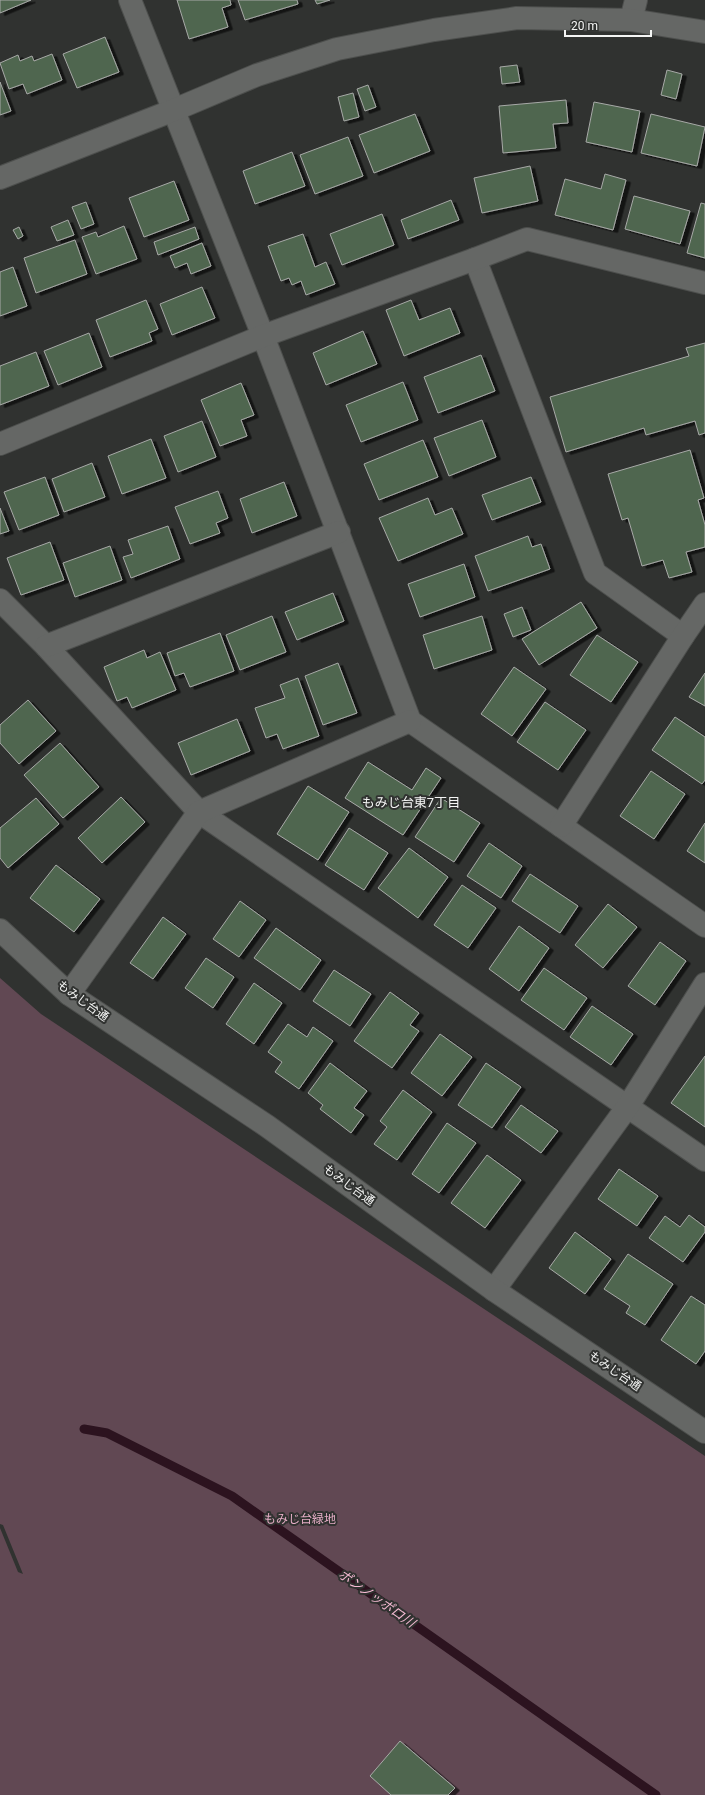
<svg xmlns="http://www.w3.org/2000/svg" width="705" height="1795" viewBox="0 0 705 1795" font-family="Roboto,'Noto Sans JP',sans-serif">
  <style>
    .green { fill: #614853 }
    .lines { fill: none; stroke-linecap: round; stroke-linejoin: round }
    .stream { stroke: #2c131f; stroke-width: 9 }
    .building { fill: #50664f; stroke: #a7a9a7; filter: url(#shadow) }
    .street-casing { stroke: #4d4f4d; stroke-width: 24 }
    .secondary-casing { stroke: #4d4f4d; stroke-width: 24 }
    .street { stroke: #656765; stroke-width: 22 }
    .secondary { stroke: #656765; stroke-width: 22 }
    .labels { text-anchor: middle; stroke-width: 4; stroke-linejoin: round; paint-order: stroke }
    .street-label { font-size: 12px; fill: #f4f5f4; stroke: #303230 }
    .park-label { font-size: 12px; fill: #e7aec7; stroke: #303230 }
    .neighbourhood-label { font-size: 13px; fill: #f4f5f4; stroke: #303230 }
    .water-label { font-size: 13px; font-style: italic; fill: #f5bad3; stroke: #303230 }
  </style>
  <defs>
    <filter id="shadow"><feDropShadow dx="4.5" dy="2.5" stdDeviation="0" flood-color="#0009"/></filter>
  </defs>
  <rect width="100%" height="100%" fill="#303230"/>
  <polygon class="green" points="0,978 41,1014 705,1456 705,1795 0,1795 0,1528 18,1572 23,1574 3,1525 0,1524"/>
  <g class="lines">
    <polyline class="stream" points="84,1429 107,1433 232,1496 656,1795"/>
  </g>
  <g class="building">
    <polygon points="0,0 31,0 0,13"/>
    <polygon points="177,0 230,0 231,5 222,8 228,27 189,39"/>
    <polygon points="238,0 297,0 298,4 245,20"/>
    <polygon points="315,0 330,0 317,4"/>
    <polygon points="105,37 119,72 77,88 63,54"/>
    <polygon points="52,54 62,80 27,94 23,84 9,89 0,63 18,55 20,61 32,56 34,61"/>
    <polygon points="517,65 520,82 502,84 500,67"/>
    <polygon points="667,70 682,74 676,99 661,95"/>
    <polygon points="0,82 11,111 0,115"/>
    <polygon points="368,85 376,107 365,111 357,89"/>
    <polygon points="353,93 359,117 344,121 338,97"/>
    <polygon points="566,100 568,123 553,124 556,148 503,153 499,106"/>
    <polygon points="594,102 640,111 632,152 586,142"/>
    <polygon points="415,114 430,151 374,173 359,135"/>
    <polygon points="651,114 705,127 697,166 641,153"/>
    <polygon points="348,137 363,176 315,194 300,155"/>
    <polygon points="292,152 305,186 255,204 243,171"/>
    <polygon points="530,166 538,201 482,213 474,178"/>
    <polygon points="605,174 626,180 613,230 555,215 565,179 601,189"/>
    <polygon points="174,181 189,220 144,237 129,198"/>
    <polygon points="634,196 690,211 680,244 625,229"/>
    <polygon points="451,200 459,220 408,239 401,220"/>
    <polygon points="86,202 94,224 81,229 72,207"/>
    <polygon points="701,203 705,204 705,258 687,253"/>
    <polygon points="382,214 394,245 342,265 330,234"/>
    <polygon points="68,220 74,235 57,241 51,227"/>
    <polygon points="124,226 137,259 96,274 82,237 96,232 98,237"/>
    <polygon points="19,227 23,236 18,239 13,230"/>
    <polygon points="195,227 199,239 158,255 154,242"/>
    <polygon points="303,234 315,267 326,262 335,284 306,295 301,281 292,285 289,278 281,281 268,246"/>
    <polygon points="75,240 87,274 36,293 24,258"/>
    <polygon points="202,243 211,266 191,274 187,263 175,268 170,256"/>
    <polygon points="13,267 27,306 0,316 0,272"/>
    <polygon points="202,287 215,318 172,335 160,304"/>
    <polygon points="146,300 158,329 149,333 152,341 110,357 96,320"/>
    <polygon points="411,300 419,320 450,308 460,333 404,356 386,310"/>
    <polygon points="363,331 377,364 326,385 313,353"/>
    <polygon points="89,333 102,367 58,385 44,351"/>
    <polygon points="705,343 705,433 699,435 695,421 646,435 644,428 566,452 550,397 689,356 686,348"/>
    <polygon points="36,352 49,386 0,405 0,366"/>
    <polygon points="481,355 495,391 438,413 424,377"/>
    <polygon points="403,382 418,420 361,442 346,405"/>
    <polygon points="241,383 254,415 241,420 247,436 220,446 201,400"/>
    <polygon points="482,420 496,457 449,476 434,438"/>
    <polygon points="202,421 216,457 178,472 164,436"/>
    <polygon points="151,439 166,478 122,494 108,456"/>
    <polygon points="423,440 438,477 379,500 364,464"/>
    <polygon points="690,450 704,498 698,500 705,525 705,547 686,552 692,572 669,578 663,560 642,566 628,518 622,520 608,474"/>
    <polygon points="92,463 105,497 64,512 52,479"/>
    <polygon points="45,477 59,515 19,530 4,492"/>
    <polygon points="531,477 541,502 492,520 482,495"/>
    <polygon points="284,482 297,516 252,533 240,499"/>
    <polygon points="218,491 228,518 216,523 220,533 190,544 175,507"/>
    <polygon points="428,498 435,515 452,508 463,534 398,561 379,518"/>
    <polygon points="0,508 9,531 0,534"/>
    <polygon points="168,526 180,559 131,578 123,557 133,554 128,540"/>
    <polygon points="528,536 532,547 541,544 550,569 488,591 475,556"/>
    <polygon points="50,542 64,580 21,595 7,558"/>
    <polygon points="110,546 122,580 75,597 63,563"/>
    <polygon points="464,564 475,597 420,617 408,584"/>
    <polygon points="333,593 344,621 297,640 285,612"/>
    <polygon points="581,602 597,628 539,665 522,639"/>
    <polygon points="522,607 531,630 513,637 504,614"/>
    <polygon points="272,616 286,652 240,670 226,635"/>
    <polygon points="482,616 492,650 434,669 423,635"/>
    <polygon points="220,633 234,671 190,687 184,673 175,676 167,653"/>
    <polygon points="597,635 638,662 611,702 570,675"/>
    <polygon points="144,650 147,658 160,652 176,690 132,708 127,697 117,701 104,667"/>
    <polygon points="338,663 357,713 323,725 305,676"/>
    <polygon points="514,667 546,689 512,736 481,714"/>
    <polygon points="705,673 705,706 689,697"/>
    <polygon points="298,678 319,736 283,749 277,734 266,738 255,708 285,698 280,685"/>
    <polygon points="28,700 56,731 19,764 0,743 0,725"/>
    <polygon points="545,702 586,730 558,770 517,742"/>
    <polygon points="675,717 705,737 705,780 702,784 652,750"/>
    <polygon points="237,719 250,751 191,775 178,743"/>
    <polygon points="60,743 99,787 63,818 24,775"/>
    <polygon points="368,762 412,790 426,768 441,778 403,835 345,798"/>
    <polygon points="651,771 685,794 654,839 620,816"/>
    <polygon points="308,786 349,812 318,860 277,834"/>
    <polygon points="121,797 145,822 102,863 78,838"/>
    <polygon points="36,798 59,824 8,868 0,858 0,828"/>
    <polygon points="441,798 480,823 454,862 415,837"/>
    <polygon points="705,823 705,863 687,851"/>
    <polygon points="349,828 388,853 364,890 325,865"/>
    <polygon points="489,843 522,866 501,898 467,876"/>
    <polygon points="409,848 448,877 418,918 378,888"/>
    <polygon points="56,865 100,899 74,932 30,898"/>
    <polygon points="530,874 578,906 560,933 512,901"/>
    <polygon points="462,885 496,908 468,948 434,925"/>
    <polygon points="240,901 266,920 239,957 213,939"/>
    <polygon points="608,904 637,927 603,968 575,945"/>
    <polygon points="163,917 186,934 153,979 130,963"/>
    <polygon points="519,926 549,948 519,991 489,969"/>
    <polygon points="276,928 321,960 300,990 254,958"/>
    <polygon points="660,942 686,961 655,1005 628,986"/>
    <polygon points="206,958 234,977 213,1008 185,988"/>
    <polygon points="544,968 587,998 564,1030 521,1000"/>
    <polygon points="334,970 371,994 350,1026 313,1001"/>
    <polygon points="254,983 282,1003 254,1044 226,1024"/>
    <polygon points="390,992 419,1013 410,1025 419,1031 392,1068 354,1041"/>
    <polygon points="592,1006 633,1034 611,1065 570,1037"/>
    <polygon points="288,1024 307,1037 313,1027 333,1041 299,1089 275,1072 282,1062 268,1052"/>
    <polygon points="440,1034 472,1057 442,1096 411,1073"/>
    <polygon points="705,1056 705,1127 671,1103"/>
    <polygon points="330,1063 367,1091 354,1108 364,1115 351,1133 320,1109 323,1105 308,1093"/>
    <polygon points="486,1063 521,1087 492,1128 458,1105"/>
    <polygon points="403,1090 432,1112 397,1160 374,1144 387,1127 380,1121"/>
    <polygon points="521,1105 558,1131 541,1153 505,1127"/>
    <polygon points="447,1123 476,1143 439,1193 412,1174"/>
    <polygon points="487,1155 521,1180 485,1228 451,1203"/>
    <polygon points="619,1169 658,1196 637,1226 598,1199"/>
    <polygon points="689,1215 705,1227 705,1232 683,1262 649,1238 665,1216 680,1227"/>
    <polygon points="575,1232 611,1259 585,1294 549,1268"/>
    <polygon points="628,1254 673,1284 645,1325 626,1313 630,1306 604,1289"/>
    <polygon points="691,1296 705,1305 705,1351 696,1364 661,1340"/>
    <polygon points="400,1741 455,1788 448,1795 391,1795 370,1776"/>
  </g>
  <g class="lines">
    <g class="street-casing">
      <g id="street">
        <polyline points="130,0 263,336 410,721 705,926"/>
        <polyline points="631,20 636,0"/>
        <polyline points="475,259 595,573 683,636"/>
        <polyline points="0,444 263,336 475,259 527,239 705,283"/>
        <polyline points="0,600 46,646 199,812 705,1160"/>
        <polyline points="46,646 339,532"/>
        <polyline points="561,826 683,636 705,604"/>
        <polyline points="69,994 199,812 410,721"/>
        <polyline points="494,1290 628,1106 705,984"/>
      </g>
    </g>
    <g class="secondary-casing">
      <g id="secondary">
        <polyline points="0,178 174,110 257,75 337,49 434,30 517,18 631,20 705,32"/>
        <polyline points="0,930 69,994 267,1126 494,1290 705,1432"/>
      </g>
    </g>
    <use href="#street" class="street"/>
    <use href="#secondary" class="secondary"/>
  </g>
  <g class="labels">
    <g class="street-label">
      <text transform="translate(83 1001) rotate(36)" y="4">もみじ台通</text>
      <text transform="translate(349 1185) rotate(36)" y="4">もみじ台通</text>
      <text transform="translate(615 1371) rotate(34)" y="4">もみじ台通</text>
    </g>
    <g class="park-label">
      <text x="300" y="1523">もみじ台緑地</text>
    </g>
    <g class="neighbourhood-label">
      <text x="411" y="807">もみじ台東7丁目</text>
    </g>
    <g class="water-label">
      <text transform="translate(377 1598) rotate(35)" y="5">ポンノッポロ川</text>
    </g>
  </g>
  <path d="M565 30v6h86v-6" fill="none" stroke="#f4f5f4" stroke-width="2"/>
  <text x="571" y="30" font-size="12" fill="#f4f5f4" stroke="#303230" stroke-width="3" paint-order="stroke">20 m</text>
</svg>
